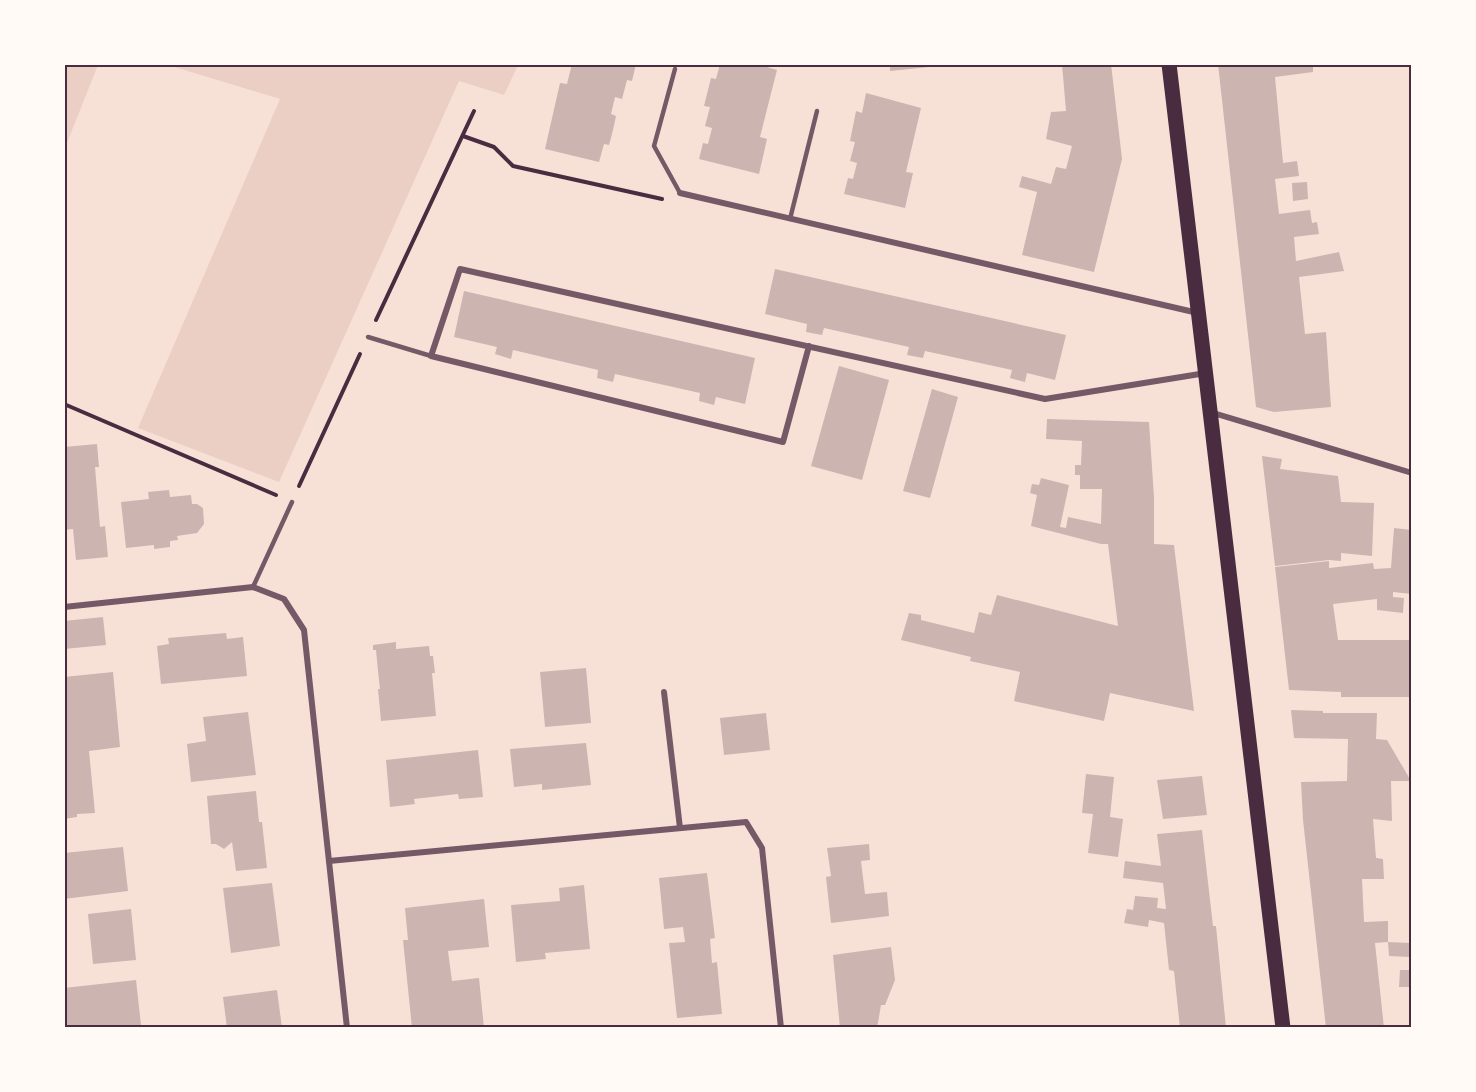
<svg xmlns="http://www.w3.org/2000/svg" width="1476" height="1092" viewBox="0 0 1476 1092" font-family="Rubik,sans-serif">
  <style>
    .green { fill: #ebcfc5 }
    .building { fill: #ccb4b1 }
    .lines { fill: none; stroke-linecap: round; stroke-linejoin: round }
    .path { stroke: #4a2c40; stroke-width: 4 }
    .service { stroke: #755966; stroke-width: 4.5 }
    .minor { stroke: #755966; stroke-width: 6 }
    .primary { stroke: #4a2c40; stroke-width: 15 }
    .neatline { fill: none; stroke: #4a2c40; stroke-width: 2 }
  </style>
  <rect width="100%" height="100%" fill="#f7e1d7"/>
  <g class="green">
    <polygon points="65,64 98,65 65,148 64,65"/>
    <polygon points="168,65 518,65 504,95 459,81 279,482 138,428 280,99"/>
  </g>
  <g class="building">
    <polygon points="572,64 636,64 632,81 627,80 622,99 615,97 611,114 616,116 613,130 609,145 604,144 599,162 545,149 560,83 567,84"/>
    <polygon points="720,64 757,64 777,70 760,137 767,139 759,174 699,159 703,143 708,144 712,128 705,126 710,107 704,106 711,78 716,79"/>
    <polygon points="890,64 939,64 939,66 890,71"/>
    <polygon points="1062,64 1111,64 1122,159 1094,272 1022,255 1037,192 1019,187 1022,176 1051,184 1056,167 1066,169 1072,146 1046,139 1051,112 1066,111"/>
    <polygon points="1218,64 1313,64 1313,72 1275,77 1283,163 1297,161 1299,176 1275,179 1279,214 1310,210 1312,223 1317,222 1319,234 1294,237 1296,261 1339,252 1344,271 1299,277 1305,334 1326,332 1331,407 1274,412 1256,407"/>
    <polygon points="866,93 921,108 906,172 913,173 905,208 844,194 848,178 853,179 857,163 850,161 855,142 850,141 856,111 862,113"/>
    <polygon points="1307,182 1308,199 1293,201 1292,183"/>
    <polygon points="775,269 1066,335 1055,380 1027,373 1025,382 1017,380 1010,378 1012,370 925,351 923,358 907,355 909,347 824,328 822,335 806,332 807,324 765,314"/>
    <polygon points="464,291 755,358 745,404 716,397 714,405 699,401 700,393 615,374 613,382 597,378 598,370 513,350 511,359 495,354 497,347 454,337"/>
    <polygon points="839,366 889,380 862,480 811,466"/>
    <polygon points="932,389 958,397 930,498 903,491"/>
    <polygon points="1047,419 1149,422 1154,497 1154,544 1174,545 1194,711 1110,693 1104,721 1014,701 1020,672 970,661 971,657 901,640 909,613 921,615 921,620 974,633 979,612 991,615 997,595 1118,626 1108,544 1101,544 1031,526 1037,495 1030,493 1032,484 1039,485 1041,478 1069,485 1060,527 1066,528 1068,517 1101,524 1102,489 1080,489 1080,475 1075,475 1075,465 1081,465 1082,441 1046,439"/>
    <polygon points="97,444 99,467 95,467 100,527 105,526 108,557 76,560 73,529 64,530 64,447"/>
    <polygon points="1262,456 1282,459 1280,469 1338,476 1341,502 1374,503 1372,556 1341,553 1341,561 1329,560 1275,566"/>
    <polygon points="169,490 170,497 191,495 192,504 197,504 203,508 204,524 197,533 177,536 178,540 170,541 170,547 154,549 154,545 126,548 121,502 149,499 148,492"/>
    <polygon points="1394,528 1412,530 1412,594 1393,592 1393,597 1404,598 1403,613 1377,610 1377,599 1333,604 1338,640 1412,640 1412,697 1341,697 1341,692 1289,690 1275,567 1329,561 1329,568 1373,563 1374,569 1391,568"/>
    <polygon points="103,617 106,645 64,649 64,621"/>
    <polygon points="226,633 227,639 243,637 247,676 161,684 157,646 169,644 168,638"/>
    <polygon points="396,642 396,649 429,646 430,656 433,656 435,673 432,673 436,716 381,721 378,689 380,689 378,671 376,650 373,650 373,645"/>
    <polygon points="586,668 591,723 545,727 540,672"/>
    <polygon points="113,672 120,747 89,751 95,813 77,814 77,817 64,819 64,677"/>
    <polygon points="1291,710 1323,711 1323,713 1377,713 1376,739 1387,740 1411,781 1391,781 1392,821 1373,819 1376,858 1383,859 1384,879 1362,879 1364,922 1388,921 1388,942 1375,943 1384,1028 1326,1028 1303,820 1301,782 1347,781 1348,739 1294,738"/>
    <polygon points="248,712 256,775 191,782 187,744 206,741 203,717"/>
    <polygon points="766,713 770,750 724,755 720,718"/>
    <polygon points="586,743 591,785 542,790 542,784 514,787 510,749"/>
    <polygon points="478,750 483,797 459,799 458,794 414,799 415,804 390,807 386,760"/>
    <polygon points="1086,774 1114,777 1110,817 1123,819 1118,857 1088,853 1093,814 1082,813"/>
    <polygon points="1202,776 1207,815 1163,819 1157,780"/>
    <polygon points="256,791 259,822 262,822 267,868 236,871 232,842 224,849 216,844 211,844 207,796"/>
    <polygon points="1202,830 1213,926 1216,926 1226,1028 1180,1028 1174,971 1169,970 1164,923 1149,920 1148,927 1124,923 1127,909 1133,910 1135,896 1158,898 1157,908 1166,909 1163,883 1123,878 1125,861 1161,866 1157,834"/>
    <polygon points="869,844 870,860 861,861 865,894 887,892 889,916 831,923 826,877 831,876 827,848"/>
    <polygon points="123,847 128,891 64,899 64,853"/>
    <polygon points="707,873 715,938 710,939 712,963 717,962 722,1014 677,1018 669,943 685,942 683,927 664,929 659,878"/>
    <polygon points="272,883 280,946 231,953 223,888"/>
    <polygon points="584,885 590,949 545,953 546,959 516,962 511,905 560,901 559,888"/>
    <polygon points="484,899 489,947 448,951 452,981 479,978 484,1028 412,1028 403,940 408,940 405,908"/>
    <polygon points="131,909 136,960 93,964 88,914"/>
    <polygon points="1388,942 1410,943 1411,957 1389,956"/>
    <polygon points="891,947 895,980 885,1005 881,1005 877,1028 840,1028 833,955"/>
    <polygon points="1400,970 1412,970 1412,987 1399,987"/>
    <polygon points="136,980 141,1025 120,1028 64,1028 64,988"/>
    <polygon points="277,990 282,1028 227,1028 223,997"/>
  </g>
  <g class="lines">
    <g class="path">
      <polyline points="463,136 494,147 513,166 662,199"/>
      <polyline points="376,320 474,111"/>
      <polyline points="64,404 276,495"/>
      <polyline points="299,486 360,354"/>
    </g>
    <g class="service">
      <polyline points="675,69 654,146 680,193"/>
      <polyline points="790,219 817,111"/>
      <polyline points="368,337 431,356"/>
      <polyline points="253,587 292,502"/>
    </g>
    <g class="minor">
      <polyline points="680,193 1198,313"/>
      <polyline points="809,346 783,442 431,356 460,269 1045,399 1206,373"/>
      <polyline points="1210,412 1412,473"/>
      <polyline points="64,607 253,587 284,599 304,630 347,1028"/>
      <polyline points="664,692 680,828"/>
      <polyline points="329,861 746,822 762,848 781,1028"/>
    </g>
    <polyline class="primary" points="1169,64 1283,1028"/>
  </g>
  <rect width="1476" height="1092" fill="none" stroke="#fffaf5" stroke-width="132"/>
  <rect x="66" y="66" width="1344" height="960" class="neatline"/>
</svg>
